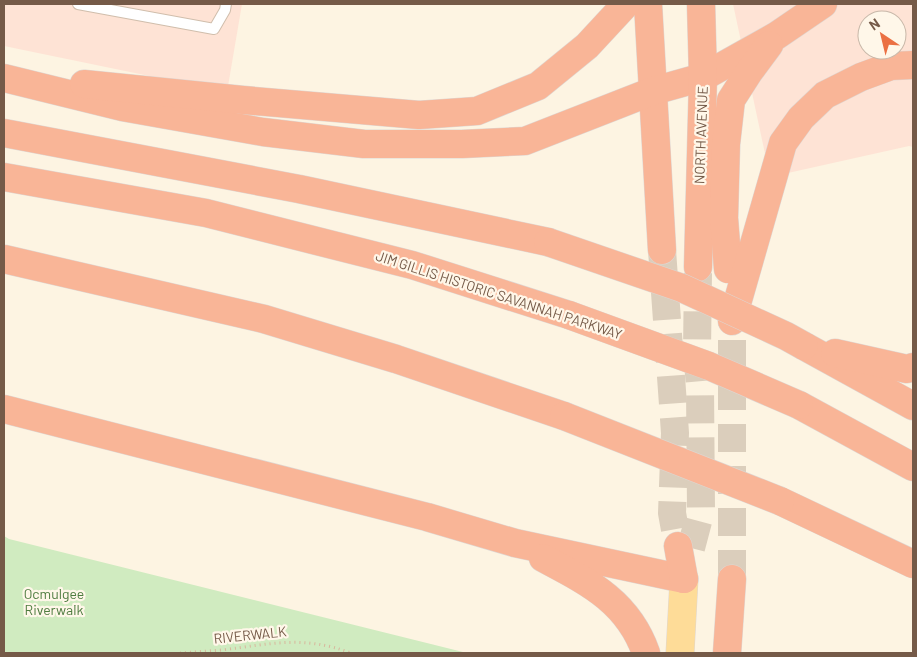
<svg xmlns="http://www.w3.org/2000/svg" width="917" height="657" viewBox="0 0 917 657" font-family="Barlow,sans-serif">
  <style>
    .commercial { fill: #fee3d5; fill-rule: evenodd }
    .green { fill: #d0ebc0 }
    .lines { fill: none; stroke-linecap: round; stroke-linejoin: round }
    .highway-tunnel { stroke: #dbcebc; stroke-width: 28; stroke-dasharray: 28 14; stroke-linecap: butt }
    .lane-casing { stroke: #d0beac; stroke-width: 12 }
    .primary-casing { stroke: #ded7d3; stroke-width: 29 }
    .highway-casing { stroke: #ded7d3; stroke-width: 29 }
    .path { stroke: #d8b69c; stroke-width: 3; stroke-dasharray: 1 4; stroke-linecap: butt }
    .lane { stroke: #fff; stroke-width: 10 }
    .primary { stroke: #fedc98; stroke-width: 28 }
    .highway { stroke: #f9b597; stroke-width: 28 }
    .highway-bridge-casing { stroke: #ded7d3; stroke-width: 29; stroke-linecap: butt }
    .highway-bridge { stroke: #f9b597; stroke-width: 28 }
    .labels { text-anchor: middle; stroke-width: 4.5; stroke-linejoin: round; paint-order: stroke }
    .street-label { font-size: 14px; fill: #755a48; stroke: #fff7e9 }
    .park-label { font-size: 14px; fill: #4e7c3f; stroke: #fff7e9 }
  </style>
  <rect width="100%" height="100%" fill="#fdf4e2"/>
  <g class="commercial">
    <polygon points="4,4 242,4 227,92 4,46"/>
    <path d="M733,4H913V147L909,146L770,177ZM867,20H897V50H867Z"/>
  </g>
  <polygon class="green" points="4,536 9,539 467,653 4,653"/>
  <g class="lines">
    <g class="highway-tunnel">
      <polyline points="662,250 675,433 672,513 678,546"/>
      <polyline points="730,298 732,321 732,579"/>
      <polyline points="691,548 701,510 700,386 697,351 698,273"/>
    </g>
    <g class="lane-casing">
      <polyline id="lane" points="78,4 214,29 225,10 226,4"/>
    </g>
    <g class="primary-casing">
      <polyline id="primary" points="680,653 684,579"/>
    </g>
    <g class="highway-casing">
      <g id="highway">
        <polyline points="648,4 662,250"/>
        <polyline points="4,78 122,107 263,132 364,144 462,144 525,141 653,91 703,77 776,36 823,4"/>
        <polyline points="84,84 243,100 419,115 477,111 538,86 587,46 626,4"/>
        <polyline points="4,133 299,189 548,242"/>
        <polyline points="4,177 206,213 412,265 569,315"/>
        <polyline points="4,259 264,319 396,359 564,416"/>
        <polyline points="698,267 703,77 701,4"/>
        <polyline points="728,269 724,218 726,144 731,100 749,72 769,45"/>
        <polyline points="732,321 783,143 801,118 825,95 861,77 891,66 913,65"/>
        <polyline points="804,346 913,406"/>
        <polyline points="835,353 907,369 913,367"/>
        <polyline points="799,405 913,467"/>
        <polyline points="4,409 427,517 515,543 684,579"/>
        <polyline points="780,501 913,564"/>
        <polyline points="678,546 684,579"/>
        <path d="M543,558C588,582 628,601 646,653"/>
        <polyline points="727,653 732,579"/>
      </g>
    </g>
    <path class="path" d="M180,653C194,652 208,651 222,650C271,644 303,635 351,653"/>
    <use href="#lane" class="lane"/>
    <use href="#primary" class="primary"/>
    <use href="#highway" class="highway"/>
    <g class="highway-bridge-casing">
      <g id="highway-bridge">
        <polyline points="548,242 682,288 786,336 804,346"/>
        <polyline points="569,315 709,366 799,405"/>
        <polyline points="564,416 780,501"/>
      </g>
    </g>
    <use href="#highway-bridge" class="highway-bridge"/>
  </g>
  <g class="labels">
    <g class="street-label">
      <text transform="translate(701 135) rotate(-88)" y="5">NORTH AVENUE</text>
      <text transform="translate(499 295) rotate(18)" y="5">JIM GILLIS HISTORIC SAVANNAH PARKWAY</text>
      <text transform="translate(250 635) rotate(-6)" y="5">RIVERWALK</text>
    </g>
    <g class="park-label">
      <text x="54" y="599">Ocmulgee<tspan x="54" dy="16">Riverwalk</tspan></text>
    </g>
  </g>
  <rect width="917" height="657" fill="none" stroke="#755a48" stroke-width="10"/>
  <g transform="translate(882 35) rotate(325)"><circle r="24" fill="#fff7e9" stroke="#c8b8a9"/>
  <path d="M0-4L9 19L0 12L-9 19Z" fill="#eb7043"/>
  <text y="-8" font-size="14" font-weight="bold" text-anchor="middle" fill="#755a48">N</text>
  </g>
</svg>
